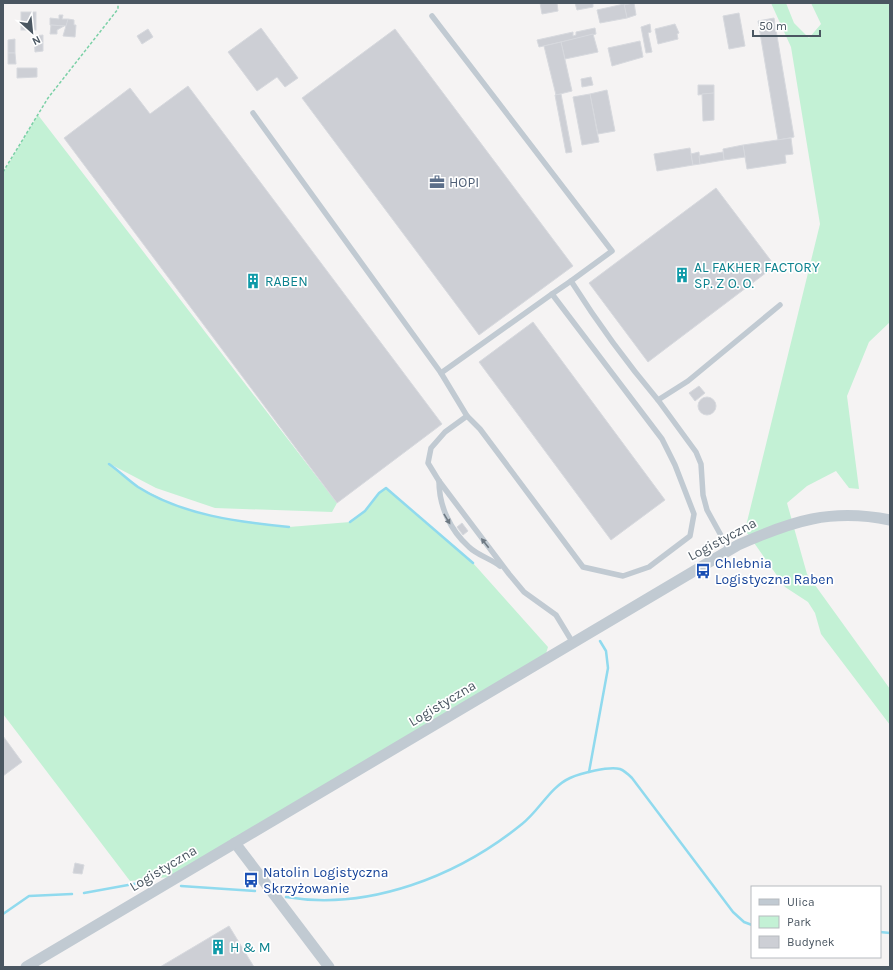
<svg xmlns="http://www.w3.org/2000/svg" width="893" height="970" viewBox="0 0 893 970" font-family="Karla,sans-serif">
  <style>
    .green { fill: #c3f1d5 }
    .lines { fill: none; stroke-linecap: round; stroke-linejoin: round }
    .stream { stroke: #90daee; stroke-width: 2.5 }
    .building { fill: #cdcfd5; stroke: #d7d9de }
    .path { stroke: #7ad0a6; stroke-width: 1.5; stroke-dasharray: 3 2; stroke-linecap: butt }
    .lane { stroke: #c1cad2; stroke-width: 5.5 }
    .street { stroke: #c1cad2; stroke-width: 11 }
    .oneway { fill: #6e7983 }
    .labels { text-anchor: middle; stroke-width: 3.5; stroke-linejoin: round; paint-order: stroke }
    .service-label { font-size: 14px; fill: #4e5e75; stroke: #fff; text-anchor: start }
    .culture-label { font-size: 14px; fill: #0d838f; stroke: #fff; text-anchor: start }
    .street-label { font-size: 14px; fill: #4a5661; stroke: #fff }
    .transit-label { font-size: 14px; fill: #164399; stroke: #fff; text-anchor: start }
  </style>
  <rect width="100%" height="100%" fill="#f5f3f3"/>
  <g class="green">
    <polygon points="771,3 786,3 794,23 809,38 821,24 811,3 890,3 890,322 869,342 847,396 859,489 849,488 836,471 807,486 787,503 807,574 890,689 890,725 821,634 815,613 808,602 785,587 745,530 820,224 791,47"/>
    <polygon points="38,115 337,503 332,512 215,508 156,488 112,465 138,487 177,506 215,517 289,527 350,522 365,511 379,493 386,488 473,563 548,647 544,660 179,876 130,881 3,714 3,173"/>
  </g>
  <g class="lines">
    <g class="stream">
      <path d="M109,464C119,471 128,480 138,487C182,515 238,522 289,527"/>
      <polyline points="350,522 365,511 379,493 386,488 473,563"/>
      <polyline points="589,772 608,668 606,651 600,641"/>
      <polyline points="181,886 255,891"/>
      <polyline points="84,893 139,883 151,882"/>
      <path d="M286,897C369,911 458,876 522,824C539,811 550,787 570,778C581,773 609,766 620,769C625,771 628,774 632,778L733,912L744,922L752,925"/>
      <polyline points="3,914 29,896 72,894"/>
      <polyline points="880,932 890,933"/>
    </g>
  </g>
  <g class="building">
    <polygon points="540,3 557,3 558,11 542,14"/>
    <polygon points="575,3 593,3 593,7 577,10"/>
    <polygon points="634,3 636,15 627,18 624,5"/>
    <polygon points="624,4 627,18 600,23 597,10"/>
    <rect x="21" y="12" width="15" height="18"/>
    <polygon points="739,13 745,46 729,49 723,16"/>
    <polygon points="59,15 63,15 62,19 68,19 67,26 50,25 50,18 59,19"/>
    <polygon points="774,18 794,137 778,140 758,21"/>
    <polygon points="68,19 74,20 74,25 76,25 75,37 63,36"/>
    <polygon points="650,24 651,32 648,33 652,52 646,53 641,27"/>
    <polygon points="675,24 679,33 677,34 678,39 658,44 655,29"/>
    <polygon points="51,25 64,26 57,30 57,34 50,34"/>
    <polygon points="261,28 298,78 285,87 277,77 257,91 228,52"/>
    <polygon points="595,28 596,34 539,47 537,40 573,32 573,36 576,35 576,32"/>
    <polygon points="148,29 153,37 142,44 137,36"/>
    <polygon points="395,29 573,266 479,335 302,98"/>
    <polygon points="593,34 598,52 565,59 561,42"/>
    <polygon points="43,35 43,51 35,52 34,36"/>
    <polygon points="15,39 15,53 8,53 8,40"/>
    <polygon points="640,41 643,57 612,66 608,48"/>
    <polygon points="561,42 572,91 556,95 544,46"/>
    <polygon points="8,53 15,53 16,64 8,64"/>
    <polygon points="17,68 37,68 37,77 17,78"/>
    <polygon points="591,77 593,85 582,87 581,79"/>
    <polygon points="698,85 714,85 714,93 698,95"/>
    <polygon points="188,86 442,424 337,503 64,138 130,88 150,114"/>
    <polygon points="607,90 615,131 598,134 590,94"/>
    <polygon points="714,93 714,120 703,121 702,94"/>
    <polygon points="561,94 572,152 566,153 555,95"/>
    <polygon points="590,94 599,142 582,145 573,97"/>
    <polygon points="791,138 793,154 785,155 786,163 747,169 743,145"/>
    <polygon points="743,145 745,157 724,160 723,149"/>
    <polygon points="690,148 693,165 657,171 654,154"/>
    <polygon points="699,152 700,164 693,165 691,154"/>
    <polygon points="723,152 724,160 700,164 699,156"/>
    <polygon points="716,188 775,266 648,362 589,283"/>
    <polygon points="533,322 665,500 611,540 479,362"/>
    <polygon points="699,386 705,393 695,401 689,393"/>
    <circle cx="707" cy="406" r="9"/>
    <polygon points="462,523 468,531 463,535 457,527"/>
    <polygon points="3,736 22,762 3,776"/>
    <polygon points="75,863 84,865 82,874 73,873"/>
    <polygon points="229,926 254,967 160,967"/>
  </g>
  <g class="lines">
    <polyline class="path" points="3,172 48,98 118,9 118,3"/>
    <g class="lane">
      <path d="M432,16L612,251L571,281C597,322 626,362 658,400"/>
      <polyline points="253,113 441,373"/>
      <polyline points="571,281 552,294 662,439 675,465 694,514 690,536 649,567 623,576 583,567 480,429 467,416 445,432 431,448 428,463 439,481 509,574 524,592 556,615 573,643"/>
      <polyline points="467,416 441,373 552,294"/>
      <path d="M439,481C439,506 450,530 469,547C477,555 491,559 500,566"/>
      <polyline points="729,550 707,510 703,495 701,464 696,452 658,400 688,381 780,305"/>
    </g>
    <g class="street">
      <polyline points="235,843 329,967"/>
      <path d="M26,967L738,545C792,521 831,508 890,520"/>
    </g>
  </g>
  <defs><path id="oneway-solid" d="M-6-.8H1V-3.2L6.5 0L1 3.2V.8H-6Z"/></defs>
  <g class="oneway">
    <use href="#oneway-solid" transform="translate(447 519) rotate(59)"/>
    <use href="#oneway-solid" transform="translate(485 543) rotate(-128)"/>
  </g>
  <defs>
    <g id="office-bare" transform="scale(1.2)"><path d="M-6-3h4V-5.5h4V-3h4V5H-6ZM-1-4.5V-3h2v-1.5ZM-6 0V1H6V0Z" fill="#5c6f8a" stroke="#fff" stroke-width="2.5" paint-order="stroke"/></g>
    <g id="building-bare" transform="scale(1.2)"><path d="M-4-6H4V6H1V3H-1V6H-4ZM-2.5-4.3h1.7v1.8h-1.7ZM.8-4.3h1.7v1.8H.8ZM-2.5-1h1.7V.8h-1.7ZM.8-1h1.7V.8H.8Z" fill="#0f9aa8" stroke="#fff" stroke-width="2.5" paint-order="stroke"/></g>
    <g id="bus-bare" transform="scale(1.2)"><path d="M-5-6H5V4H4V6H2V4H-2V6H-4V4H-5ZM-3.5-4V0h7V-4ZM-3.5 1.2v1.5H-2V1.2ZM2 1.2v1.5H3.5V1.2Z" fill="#1a4fb4" stroke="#fff" stroke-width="2.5" paint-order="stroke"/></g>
  </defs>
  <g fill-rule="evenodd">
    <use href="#office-bare" x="437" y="182"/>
    <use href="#building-bare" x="682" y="275"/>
    <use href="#building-bare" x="253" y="281"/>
    <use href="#bus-bare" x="703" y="571"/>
    <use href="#bus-bare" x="251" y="880"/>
    <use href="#building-bare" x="218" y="947"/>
  </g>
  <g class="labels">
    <g class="service-label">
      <text x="449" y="187">HOPI</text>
    </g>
    <g class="culture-label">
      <text x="694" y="272">AL FAKHER FACTORY<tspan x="694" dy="16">SP. Z O. O.</tspan></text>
      <text x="265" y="286">RABEN</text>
      <text x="230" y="952">H &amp; M</text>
    </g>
    <g class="street-label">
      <text transform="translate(722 539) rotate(-28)" y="5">Logistyczna</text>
      <text transform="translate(442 703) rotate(-31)" y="5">Logistyczna</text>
      <text transform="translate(163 868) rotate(-31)" y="5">Logistyczna</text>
    </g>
    <g class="transit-label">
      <text x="715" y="568">Chlebnia<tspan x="715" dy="16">Logistyczna Raben</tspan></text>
      <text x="263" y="877">Natolin Logistyczna<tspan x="263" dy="16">Skrzyżowanie</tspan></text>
    </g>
  </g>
  <rect width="893" height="970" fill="none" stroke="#4a5661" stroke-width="8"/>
  <rect x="751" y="886" width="130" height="72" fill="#ffffff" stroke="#b7bbc0"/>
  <rect x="759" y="899" width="20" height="6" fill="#c1cad2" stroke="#b7bbc0"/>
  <text x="787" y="906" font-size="12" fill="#4a5661">Ulica</text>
  <rect x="759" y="916" width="20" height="12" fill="#c3f1d5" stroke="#b7bbc0"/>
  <text x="787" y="926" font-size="12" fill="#4a5661">Park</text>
  <rect x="759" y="936" width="20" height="12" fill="#cdcfd5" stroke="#b7bbc0"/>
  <text x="787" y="946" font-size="12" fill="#4a5661">Budynek</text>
  <g transform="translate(32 32) rotate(153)" stroke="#ffffff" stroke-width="3" paint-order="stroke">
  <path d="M0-3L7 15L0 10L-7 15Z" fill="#4a5661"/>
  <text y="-6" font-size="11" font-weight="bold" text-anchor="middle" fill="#4a5661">N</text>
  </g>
  <path d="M753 30v6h67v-6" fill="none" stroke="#4a5661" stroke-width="2"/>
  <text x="759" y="30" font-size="12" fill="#4a5661" stroke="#ffffff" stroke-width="3" paint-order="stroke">50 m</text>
</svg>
